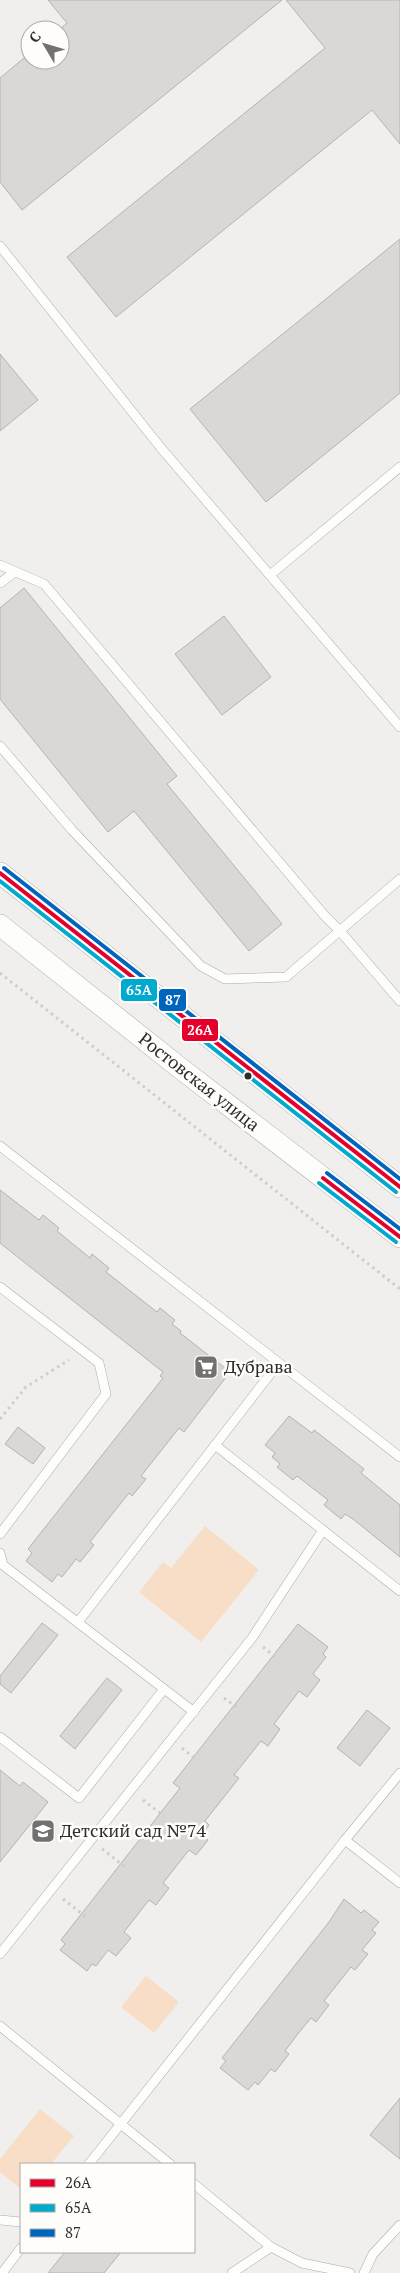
<svg xmlns="http://www.w3.org/2000/svg" width="400" height="2273" viewBox="0 0 400 2273" font-family="'PT Serif',serif">
  <style>
    .green { fill: #f8dec7 }
    .building { fill: #dad8d7; stroke: #b5b3b2 }
    .lines { fill: none; stroke-linecap: round; stroke-linejoin: round }
    .service-casing { stroke: #adaba9; stroke-width: 10 }
    .tertiary-casing { stroke: #adaba9; stroke-width: 22 }
    .path { stroke: #cecdcd; stroke-width: 3; stroke-dasharray: 2.5 4; stroke-linecap: butt }
    .service { stroke: #fdfdfc; stroke-width: 9 }
    .tertiary { stroke: #fdfdfc; stroke-width: 21 }
    .bus-1-casing { stroke: #fffdfa; stroke-width: 8 }
    .bus-2-casing { stroke: #fffdfa; stroke-width: 8 }
    .bus-3-casing { stroke: #fffdfa; stroke-width: 8 }
    .bus-1 { stroke: #e4002b; stroke-width: 4 }
    .bus-2 { stroke: #00a9ce; stroke-width: 4 }
    .bus-3 { stroke: #0065bd; stroke-width: 4 }
    .bus-dot { fill: #2f2d2c; stroke: #fffdfa; stroke-width: 2 }
    .labels { text-anchor: middle; stroke-width: 5; stroke-linejoin: round; paint-order: stroke }
    .street-label { font-size: 18px; fill: #2f2d2c; stroke: #fffdfa }
    .poi-label { font-size: 18px; fill: #2f2d2c; stroke: #fffdfa; text-anchor: start }
    .line-badge { stroke: #fffdfa; stroke-width: 2 }
    .badge-label { font-size: 14px; text-anchor: middle; font-weight: bold; fill: #fff }
  </style>
  <rect width="100%" height="100%" fill="#f1efed"/>
  <g class="green">
    <polygon points="205,1526 259,1570 201,1642 139,1592 163,1562 171,1568"/>
    <polygon points="146,1976 179,2002 154,2033 121,2007"/>
    <polygon points="40,2109 74,2136 51,2164 21,2164 21,2189 0,2172 0,2159"/>
  </g>
  <g class="building">
    <polygon points="48,0 282,0 22,210 0,182 0,78 30,53 30,60 60,60 59,30 67,23"/>
    <polygon points="286,0 400,0 400,144 372,110 116,317 67,257 325,48"/>
    <polygon points="400,239 400,393 266,502 190,409"/>
    <polygon points="0,354 38,400 0,431"/>
    <polygon points="24,588 177,776 167,784 282,924 249,951 134,811 108,832 0,699 0,608"/>
    <polygon points="224,616 271,677 222,715 175,654"/>
    <polygon points="0,1190 39,1220 43,1215 59,1228 57,1231 90,1258 92,1254 109,1268 106,1272 157,1312 160,1308 175,1320 172,1324 181,1331 180,1333 230,1372 184,1432 179,1428 141,1476 146,1479 132,1496 129,1493 90,1542 94,1545 80,1562 76,1559 62,1577 58,1574 52,1582 26,1561 32,1553 28,1549 163,1378 160,1376 163,1372 0,1243"/>
    <polygon points="289,1416 312,1433 314,1430 364,1469 361,1473 400,1505 400,1557 353,1519 345,1514 341,1519 324,1505 328,1500 297,1476 293,1480 277,1467 280,1464 272,1457 275,1453 265,1445"/>
    <polygon points="18,1427 45,1448 33,1464 5,1444"/>
    <polygon points="42,1623 58,1635 11,1693 0,1684 0,1676"/>
    <polygon points="298,1624 328,1647 323,1654 326,1657 313,1674 320,1680 307,1697 299,1691 274,1724 280,1729 268,1746 261,1741 234,1775 239,1778 205,1821 209,1825 202,1835 208,1840 196,1855 189,1850 163,1883 169,1888 156,1905 149,1900 124,1932 131,1938 116,1956 108,1950 96,1966 92,1964 87,1971 60,1950 65,1944 61,1940 180,1788 173,1783"/>
    <polygon points="107,1678 122,1690 75,1749 60,1736"/>
    <polygon points="367,1710 390,1728 360,1766 337,1748"/>
    <polygon points="0,1770 20,1786 23,1782 48,1802 0,1862"/>
    <polygon points="344,1899 361,1913 364,1910 379,1922 372,1930 376,1933 362,1950 368,1954 355,1970 351,1967 324,2001 329,2005 316,2022 311,2018 297,2035 285,2051 289,2054 275,2072 271,2069 258,2085 255,2082 248,2090 220,2068 226,2061 222,2058 329,1922"/>
    <polygon points="400,2098 400,2159 370,2135"/>
    <polygon points="65,2252 121,2252 104,2273 48,2273"/>
  </g>
  <g class="lines">
    <g class="service-casing">
      <g id="service">
        <polyline points="0,246 161,448 400,727"/>
        <polyline points="0,565 44,584 324,915 339,930 400,1001"/>
        <polyline points="270,575 400,467"/>
        <polyline points="0,583 15,572"/>
        <polyline points="0,746 72,830 201,966 225,979 286,977 400,879"/>
        <polyline points="0,1146 400,1457"/>
        <polyline points="0,1287 99,1363 106,1394 0,1534"/>
        <polyline points="215,1445 400,1591"/>
        <polyline points="0,1553 3,1565 194,1712"/>
        <polyline points="78,1622 278,1364"/>
        <polyline points="0,1737 79,1798 164,1689"/>
        <polyline points="400,1773 345,1840 400,1883"/>
        <polyline points="0,1954 252,1638 323,1530"/>
        <polyline points="0,2026 170,2164"/>
        <polyline points="89,2164 345,1840"/>
        <polyline points="194,2184 271,2247 302,2263 350,2273"/>
        <polyline points="0,2220 21,2222"/>
        <polyline points="2,2273 21,2248"/>
        <polyline points="232,2273 271,2247"/>
        <polyline points="364,2273 373,2254 400,2225"/>
      </g>
    </g>
    <g class="tertiary-casing">
      <g id="tertiary">
        <polyline points="0,873 400,1187"/>
        <polyline points="0,925 180,1068 400,1237"/>
      </g>
    </g>
    <g class="path">
      <polyline points="0,973 400,1289"/>
      <polyline points="0,1419 26,1387 69,1360"/>
      <polyline points="263,1647 277,1658"/>
      <polyline points="224,1698 238,1708"/>
      <polyline points="182,1748 197,1760"/>
      <polyline points="143,1800 164,1816"/>
      <polyline points="102,1849 125,1867"/>
      <polyline points="63,1899 86,1917"/>
    </g>
    <use href="#service" class="service"/>
    <use href="#tertiary" class="tertiary"/>
    <g class="bus-1-casing">
      <g id="bus-1">
        <polyline points="0,873 400,1187"/>
        <polyline points="323,1178 400,1237"/>
      </g>
    </g>
    <g class="bus-2-casing">
      <g id="bus-2">
        <polyline points="0,881 396,1192"/>
        <polyline points="319,1183 396,1242"/>
      </g>
    </g>
    <g class="bus-3-casing">
      <g id="bus-3">
        <polyline points="4,868 400,1179"/>
        <polyline points="327,1173 400,1229"/>
      </g>
    </g>
    <use href="#bus-1" class="bus-1"/>
    <use href="#bus-2" class="bus-2"/>
    <use href="#bus-3" class="bus-3"/>
  </g>
  <defs>
    <g id="supermarket-square" transform="scale(1.25)"><rect x="-9" y="-9" width="18" height="18" rx="4" fill="#737170" stroke="#fffdfa"/><path d="M-6-5.5h2.5l.6 2H6L4.5 2H-2.5L-4.4-4H-6ZM-1.5 3.2a1.3 1.3 0 1 0 .1 0ZM3 3.2a1.3 1.3 0 1 0 .1 0Z" fill="#fff"/></g>
    <g id="school-square" transform="scale(1.25)"><rect x="-9" y="-9" width="18" height="18" rx="4" fill="#737170" stroke="#fffdfa"/><path d="M0-5L7-2L0 1L-7-2ZM-4 1L0 2.5L4 1V4Q0 6-4 4Z" fill="#fff"/></g>
  </defs>
  <g fill-rule="evenodd">
    <use href="#supermarket-square" x="206" y="1367"/>
    <use href="#school-square" x="43" y="1831"/>
  </g>
  <circle class="bus-dot" cx="248" cy="1076" r="4.5"/>
  <g class="labels">
    <g class="street-label">
      <text transform="translate(199 1082) rotate(38)" y="6">Ростовская улица</text>
    </g>
    <g class="poi-label">
      <text x="224" y="1373">Дубрава</text>
      <text x="60" y="1837">Детский сад №74</text>
    </g>
  </g>
  <g class="line-badge">
    <rect x="120" y="978" width="38" height="24" rx="5" fill="#00a9ce"/>
    <rect x="158" y="988" width="29" height="24" rx="5" fill="#0065bd"/>
    <rect x="181" y="1018" width="38" height="24" rx="5" fill="#e4002b"/>
  </g>
  <g class="badge-label">
    <text x="139" y="995">65А</text>
    <text x="173" y="1005">87</text>
    <text x="200" y="1035">26А</text>
  </g>
  <rect x="20" y="2163" width="175" height="90" fill="#fffdfa" stroke="#acaaa8"/>
  <rect x="30" y="2179" width="25" height="8" fill="#e4002b" stroke="#acaaa8"/>
  <text x="65" y="2188" font-size="15" fill="#2f2d2c">26А</text>
  <rect x="30" y="2204" width="25" height="8" fill="#00a9ce" stroke="#acaaa8"/>
  <text x="65" y="2213" font-size="15" fill="#2f2d2c">65А</text>
  <rect x="30" y="2229" width="25" height="8" fill="#0065bd" stroke="#acaaa8"/>
  <text x="65" y="2238" font-size="15" fill="#2f2d2c">87</text>
  <g transform="translate(45 45) rotate(308)"><circle r="24" fill="#fffdfa" stroke="#acaaa8"/>
  <path d="M0-4L9 19L0 12L-9 19Z" fill="#737170"/>
  <text y="-8" font-size="14" font-weight="bold" text-anchor="middle" fill="#2f2d2c">С</text>
  </g>
</svg>
